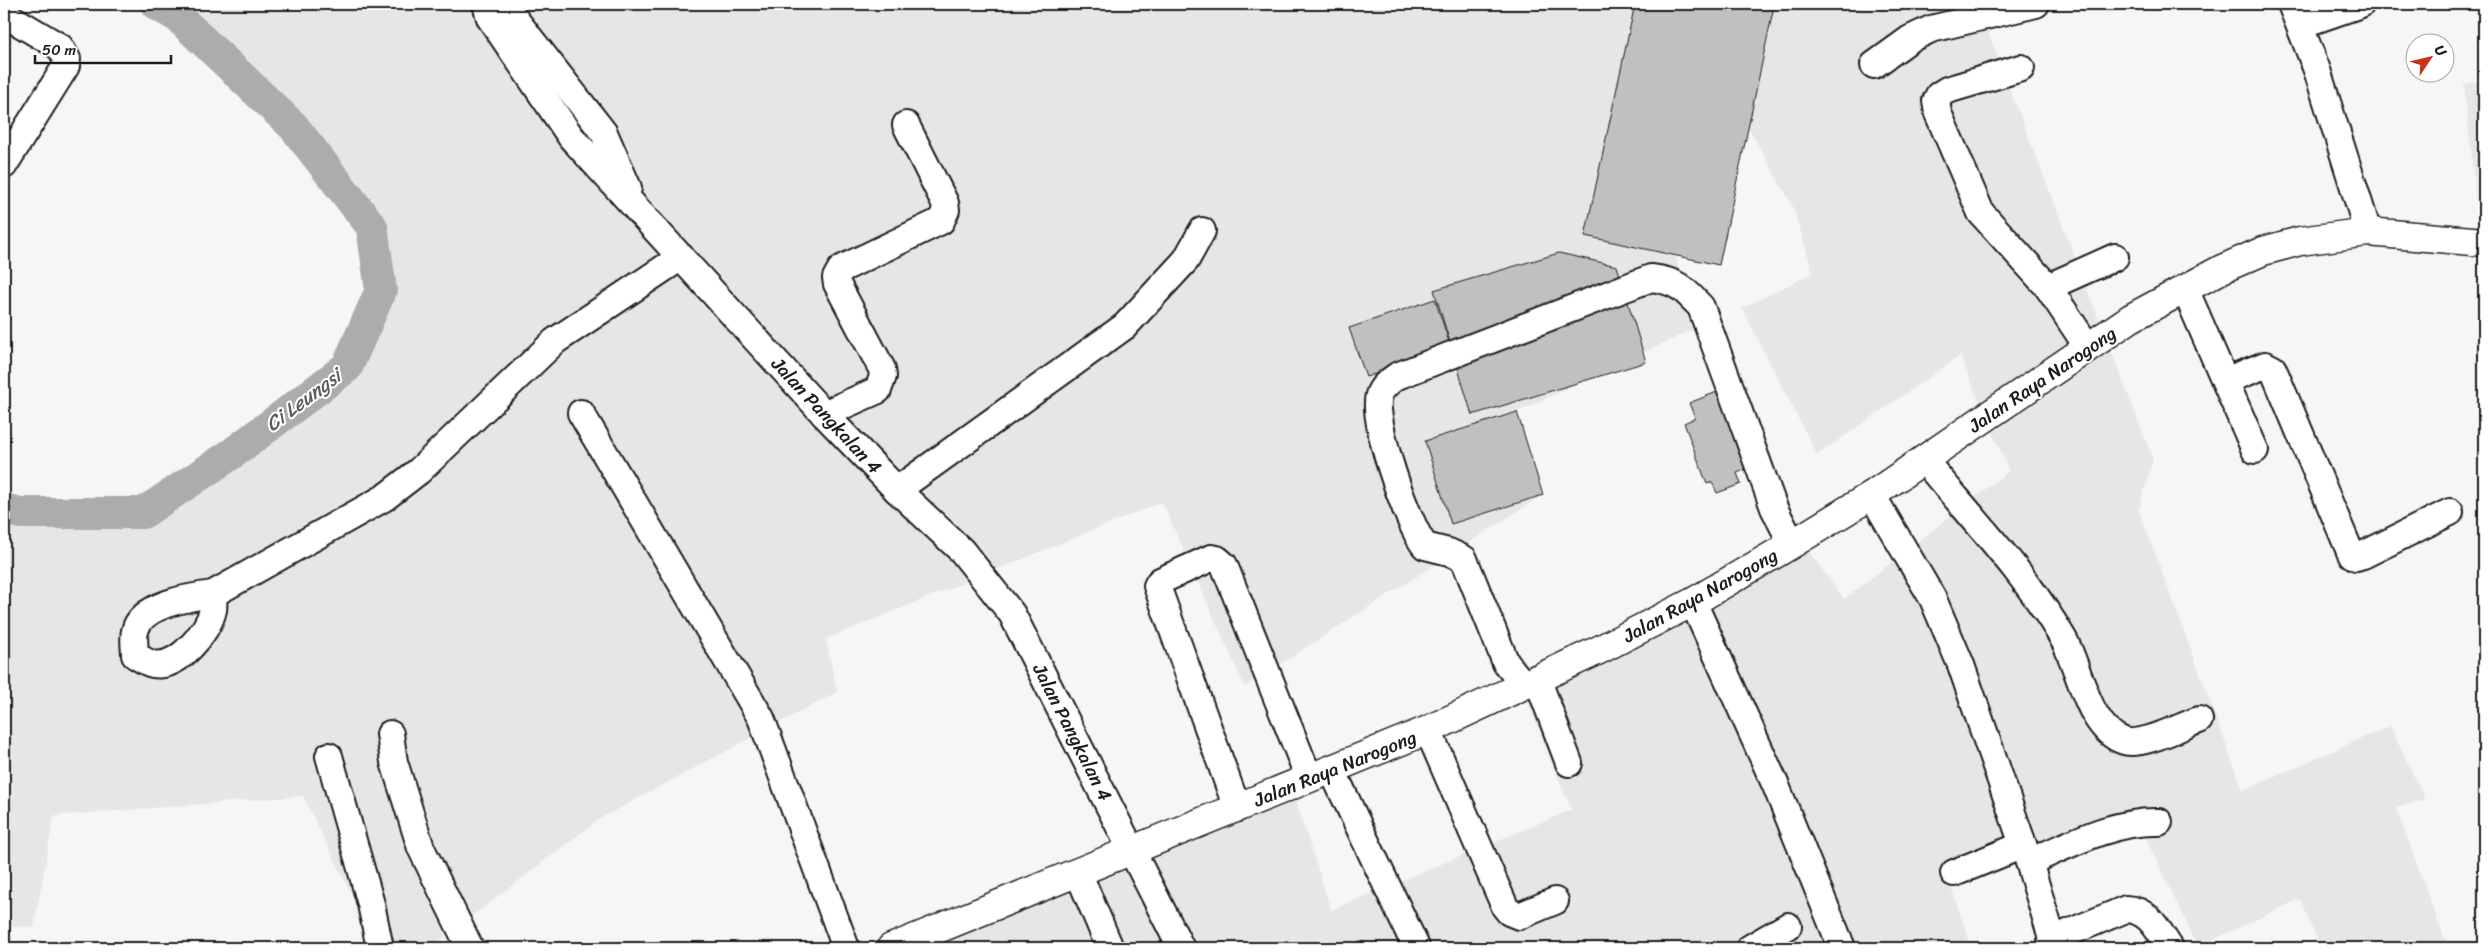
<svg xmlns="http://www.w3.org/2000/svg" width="2488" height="952" viewBox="0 0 2488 952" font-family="Sriracha,sans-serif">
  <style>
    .built { fill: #e6e6e6 }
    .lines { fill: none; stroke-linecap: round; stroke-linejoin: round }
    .river { stroke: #acacac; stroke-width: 32 }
    .building { fill: #c0c0c0; stroke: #1c1c1c }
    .minor-casing { stroke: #1c1c1c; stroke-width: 30 }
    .major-casing { stroke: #1c1c1c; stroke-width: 31 }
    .minor { stroke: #fff; stroke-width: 26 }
    .major { stroke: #fff; stroke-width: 28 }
    .labels { text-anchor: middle; stroke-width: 4; stroke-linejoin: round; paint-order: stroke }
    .street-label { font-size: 19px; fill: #1c1c1c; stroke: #fff }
    .water-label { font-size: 20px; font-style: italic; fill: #5d5d5d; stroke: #fff }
  </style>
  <rect width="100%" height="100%" fill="#f6f6f6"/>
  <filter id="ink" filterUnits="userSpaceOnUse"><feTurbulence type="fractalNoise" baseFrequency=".02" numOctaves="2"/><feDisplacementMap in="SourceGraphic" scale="10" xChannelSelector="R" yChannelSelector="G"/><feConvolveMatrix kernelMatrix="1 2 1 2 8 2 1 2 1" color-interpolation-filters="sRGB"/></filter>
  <g filter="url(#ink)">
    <g class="built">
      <polygon points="156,4 2046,4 1986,27 2153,459 2139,510 2243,790 2390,726 2425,799 2396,808 2448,948 2320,948 2300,899 2198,947 2139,824 1951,887 1972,948 900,948 1288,777 1331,910 1571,810 1520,683 1631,641 1792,529 1844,599 2009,471 1960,356 1817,455 1742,308 1813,273 1793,207 1749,128 1686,145 1663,206 1694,329 1517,412 1543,495 1245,687 1162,502 826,639 837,692 601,818 430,948 378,948 303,796 54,816 34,927 4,926 4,509 21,513 142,514 233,453 347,367 381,290 372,227 294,127 178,17"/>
      <polygon points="2484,81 2484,231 2479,231 2464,84"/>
    </g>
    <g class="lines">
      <polyline class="river" points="4,509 21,513 143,513 233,453 347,367 381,290 372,227 294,127 178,17 156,4"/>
    </g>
    <g class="building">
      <polygon points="1635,4 1762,4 1774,6 1719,265 1585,236"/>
      <polygon points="1559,253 1617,266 1646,362 1472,415 1434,290"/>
      <polygon points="1435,299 1451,348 1366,377 1349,328"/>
      <polygon points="1717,392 1747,469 1737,473 1741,484 1717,493 1712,482 1707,484 1684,423 1695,418 1689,403"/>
      <polygon points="1517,412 1543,495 1451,524 1425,441"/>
    </g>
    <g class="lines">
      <g class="minor-casing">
        <g id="minor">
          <polyline points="486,4 490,18 571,137 824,414 897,490 962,551 1012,614 1181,948"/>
          <polyline points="509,4 511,14 604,133 628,188"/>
          <polyline points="2291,4 2317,70 2368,232"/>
          <polyline points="4,14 60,47 67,59 66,66 4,165"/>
          <polyline points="2300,25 2361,4"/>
          <polyline points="1874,65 1910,39 1931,29 2036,4"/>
          <polyline points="2021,68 1947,90 1939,95 1936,101 1938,113 1981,213 2048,287 2087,346"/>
          <polyline points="2048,287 2115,257"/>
          <polyline points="2185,289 2255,450"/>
          <polyline points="2225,381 2265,365 2273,369 2351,554 2356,557 2363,555 2450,512"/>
          <polyline points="581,413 761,718 846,948"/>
          <polyline points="824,414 878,390 883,376 882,369 837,284 836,278 841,269 941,221 946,210 945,203 906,125"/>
          <path d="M1924,460C1972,518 2026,574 2064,640C2080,669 2088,729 2124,741C2142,747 2181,726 2199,720"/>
          <polyline points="897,490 1125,326 1186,260 1202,231"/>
          <polyline points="1872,495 1933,599 1961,665 2029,862 2055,948"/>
          <path d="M213,594C213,599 214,605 213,610C208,632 178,669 153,664C147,663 140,658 135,655C135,648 133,638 135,631C141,604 191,597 213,594L384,498L419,471L555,341L681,257"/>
          <polyline points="1693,602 1776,786 1842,948"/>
          <polyline points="1537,678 1569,763"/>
          <path d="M1524,685L1506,663L1464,559L1449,552L1425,546C1408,526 1371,420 1379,395C1382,386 1390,381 1397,376L1651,278C1677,281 1683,288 1701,307L1774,508L1792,544"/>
          <polyline points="1428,730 1505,907 1509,912 1519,916 1555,901"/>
          <polyline points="390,734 394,762 421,848 470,948"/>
          <polyline points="329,756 371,904 380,948"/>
          <polyline points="1332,770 1416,947"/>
          <polyline points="1237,808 1157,586 1160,581 1211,558 1217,559 1224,565 1309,778"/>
          <path d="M2029,862C2069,845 2115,820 2159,822"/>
          <polyline points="1078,872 1110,948"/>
          <polyline points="1954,873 2023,845"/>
          <path d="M2051,940L2126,909C2150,910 2158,931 2170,948"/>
          <polyline points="1750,948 1788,926"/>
        </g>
      </g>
      <g class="major-casing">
        <polyline id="major" points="891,948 1428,730 1601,649 1693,602 1792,544 1872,495 2131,318 2222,269 2263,251 2300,241 2368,232 2484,242"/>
      </g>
      <use href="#minor" class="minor"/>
      <use href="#major" class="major"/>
    </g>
  </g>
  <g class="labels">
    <g class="street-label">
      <text transform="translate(2042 379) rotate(-34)" y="7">Jalan Raya Narogong</text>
      <text transform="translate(827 415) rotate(47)" y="7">Jalan Pangkalan 4</text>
      <text transform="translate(1700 595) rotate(-29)" y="7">Jalan Raya Narogong</text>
      <text transform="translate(1073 732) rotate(63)" y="7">Jalan Pangkalan 4</text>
      <text transform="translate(1335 768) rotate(-22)" y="7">Jalan Raya Narogong</text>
    </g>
    <g class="water-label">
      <text transform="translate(303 400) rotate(-37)" y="7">Ci Leungsi</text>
    </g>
  </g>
  <rect width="2488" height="952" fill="none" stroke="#fff" stroke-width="20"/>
  <rect x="10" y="10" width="2468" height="932" fill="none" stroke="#1c1c1c" stroke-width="2" filter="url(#ink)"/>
  <g transform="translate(2430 58) rotate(55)"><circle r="24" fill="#ffffff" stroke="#a4a4a4"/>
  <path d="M0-4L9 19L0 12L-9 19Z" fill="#c8321e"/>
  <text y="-8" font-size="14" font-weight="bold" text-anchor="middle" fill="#1c1c1c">U</text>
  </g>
  <path d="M35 55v8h136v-8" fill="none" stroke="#1c1c1c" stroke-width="2.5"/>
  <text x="42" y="55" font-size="15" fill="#1c1c1c" stroke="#ffffff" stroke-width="4" paint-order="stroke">50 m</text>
</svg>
